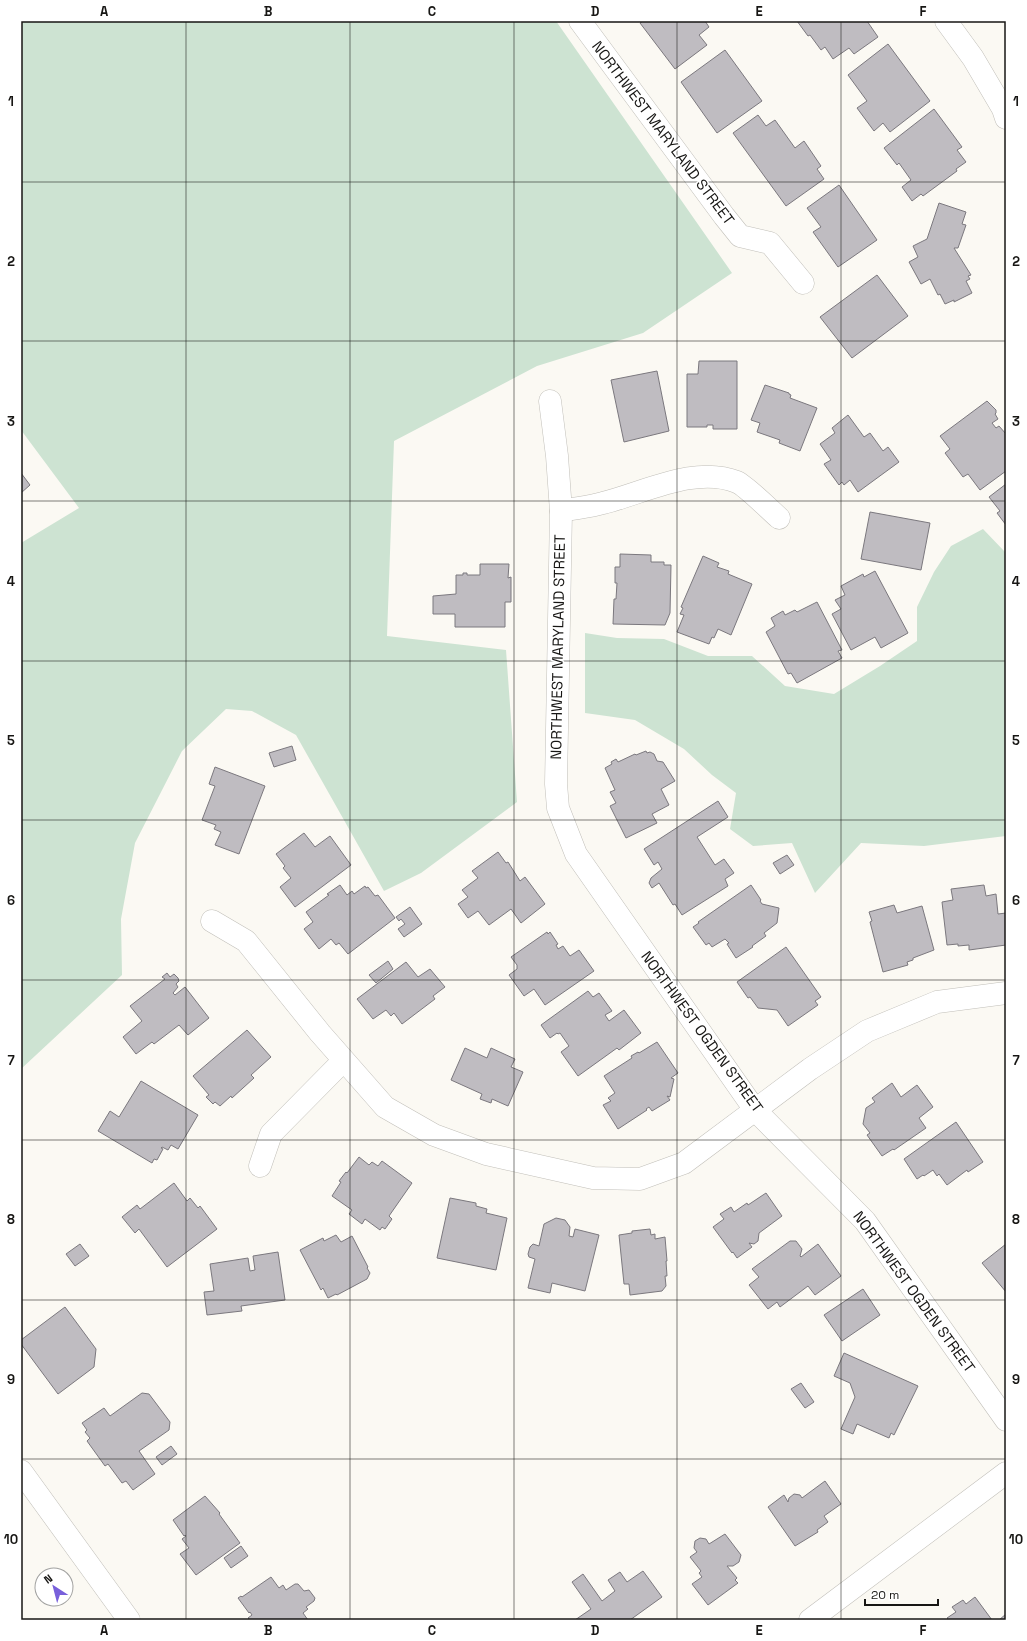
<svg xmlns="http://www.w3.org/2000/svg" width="1027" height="1641" viewBox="0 0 1027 1641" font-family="'Space Grotesk',sans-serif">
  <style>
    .green { fill: #cde3d2 }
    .building { fill: #bfbcc1; stroke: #7b787e }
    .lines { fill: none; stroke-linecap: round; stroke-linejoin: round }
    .minor-casing { stroke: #c1bfb9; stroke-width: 23 }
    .tertiary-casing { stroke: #c1bfb9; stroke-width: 23 }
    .secondary-casing { stroke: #c1bfb9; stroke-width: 23 }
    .minor { stroke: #fff; stroke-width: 22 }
    .tertiary { stroke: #fff; stroke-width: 22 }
    .secondary { stroke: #fff; stroke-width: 22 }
    .grid { fill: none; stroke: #171614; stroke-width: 1; stroke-opacity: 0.55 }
    .labels { text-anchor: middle; stroke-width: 3; stroke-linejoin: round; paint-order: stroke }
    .street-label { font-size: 15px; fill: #171614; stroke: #fff }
    .neatline { fill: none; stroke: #171614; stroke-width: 1.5 }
    .grid-label { font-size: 13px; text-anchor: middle; font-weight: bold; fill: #171614 }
  </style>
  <rect width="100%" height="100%" fill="#fbf9f3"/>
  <g class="green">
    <polygon points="21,21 556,21 732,273 643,333 537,366 394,441 387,636 506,650 517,802 421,873 384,891 296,735 252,711 226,709 182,751 135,843 121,919 122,975 21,1069 21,543 79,508 21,430"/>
    <polygon points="983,529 1006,553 1006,836 924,846 861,843 815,893 792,843 753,846 730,829 736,793 712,775 684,749 635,720 585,713 585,633 617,638 664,639 708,656 752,656 785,686 834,694 880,666 917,641 917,607 934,572 951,546"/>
  </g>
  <g class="building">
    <polygon points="643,21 705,21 709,27 699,35 707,45 675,69 640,23"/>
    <polygon points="797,21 867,21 878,37 854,54 849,48 833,59 825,47 821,50 810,35 808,36"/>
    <polygon points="888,44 930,101 890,132 883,123 874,131 857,108 867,101 848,75"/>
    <polygon points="725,50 762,101 717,133 681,82"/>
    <polygon points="934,109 962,147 957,150 966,162 956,169 957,171 923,196 921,194 912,201 902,187 911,180 899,163 897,165 884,148"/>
    <polygon points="758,115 766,126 775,120 795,148 804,141 821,166 817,169 824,179 786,206 733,133"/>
    <polygon points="839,185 877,240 838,267 813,232 821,227 807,208"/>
    <polygon points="939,203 966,212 962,224 966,225 958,248 954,248 971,275 968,276 970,279 966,281 972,293 954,302 954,300 945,304 940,294 938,295 930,279 921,284 909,262 918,257 913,246 927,239"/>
    <polygon points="877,275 908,316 852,358 820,317"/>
    <polygon points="699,361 737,361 737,429 713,429 713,425 707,425 707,427 687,427 687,374 698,374"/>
    <polygon points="657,371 669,431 624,442 611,380"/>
    <polygon points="765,385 789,393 789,394 791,395 790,398 817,408 800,451 779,443 780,440 757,432 760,423 751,420"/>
    <polygon points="987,401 996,410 996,413 995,414 998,419 992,423 996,428 999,426 1006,434 1006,471 980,490 968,474 963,477 945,453 950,449 940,436"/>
    <polygon points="848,415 864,437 870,433 883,451 888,447 899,462 858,492 850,480 844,485 842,482 839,485 824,464 831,460 820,444 835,433 832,428"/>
    <polygon points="21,473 30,485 21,493"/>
    <polygon points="1006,484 1006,525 997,513 1000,511 989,497"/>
    <polygon points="870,512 930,523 921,570 861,559"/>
    <polygon points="620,554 651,555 651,562 664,562 664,565 671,565 670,613 665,625 613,624 614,599 616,599 617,583 615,583 615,567 620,567"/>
    <polygon points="703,556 719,563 717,567 729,571 728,574 752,584 731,635 718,629 714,638 712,637 709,644 677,632 684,615 680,614 683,608 681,607"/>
    <polygon points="480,564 509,564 508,578 511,577 511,602 505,602 505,627 455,627 455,614 433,614 433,596 456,594 456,575 463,575 463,573 467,573 467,575 480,575"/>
    <polygon points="875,571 908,633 881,648 875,637 851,650 832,614 841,609 835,600 845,595 841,586 863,574 864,577"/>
    <polygon points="817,602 842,650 838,651 842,658 797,683 791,673 788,674 766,632 775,626 771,618 783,611 785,615 795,610 797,612"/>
    <polygon points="292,746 296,760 274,767 269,753"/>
    <polygon points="646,751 647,753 650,752 654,754 657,761 663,762 675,781 661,789 669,805 652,814 657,823 626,838 610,806 616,803 610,792 615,790 605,768 612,764 611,762 616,759 618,762 635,754 636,755"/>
    <polygon points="215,767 265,786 239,854 215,845 221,832 214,829 216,825 202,820 215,786 209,784"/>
    <polygon points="718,801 728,817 697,837 715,865 724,859 734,873 725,879 728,886 682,915 675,904 673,905 659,883 652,888 649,883 651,878 662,869 658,862 654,865 644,849"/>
    <polygon points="304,833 315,847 330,836 351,865 295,907 280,887 291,878 283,868 285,866 276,854"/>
    <polygon points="498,852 506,863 508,862 520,881 525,877 545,904 521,923 511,909 489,925 478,911 468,918 458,904 468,897 462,890 478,878 472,871"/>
    <polygon points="787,855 794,865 780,874 773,863"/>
    <polygon points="340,885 347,895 352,891 354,894 365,886 366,888 368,887 375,896 378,895 395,918 348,954 339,943 336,945 331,939 319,949 304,929 313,922 306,912 329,895 327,894"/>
    <polygon points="751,885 761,900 760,901 762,904 779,908 777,923 764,933 766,936 752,946 753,947 736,958 727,944 729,943 725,939 712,947 709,943 706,945 693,927 699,923 698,922"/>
    <polygon points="984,885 986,896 996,894 998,914 1006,913 1006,945 969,950 969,945 958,946 958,944 947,945 942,902 953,900 951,889"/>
    <polygon points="894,905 897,913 922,906 934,950 913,958 913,960 907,962 908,965 883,972 870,922 872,921 869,912"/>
    <polygon points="410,907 422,924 404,937 398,929 405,924 401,919 399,921 396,917"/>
    <polygon points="547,932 548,934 550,932 558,944 556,945 558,949 563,946 570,956 579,950 594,971 545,1005 534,989 524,996 509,975 517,969 517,965 511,957"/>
    <polygon points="786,947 821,997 815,1001 818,1005 788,1026 777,1010 758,1008 750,997 748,998 737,982"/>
    <polygon points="388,961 393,969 376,983 369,975"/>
    <polygon points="406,962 418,977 430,969 445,987 433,996 435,999 402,1024 394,1013 391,1016 386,1010 373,1019 357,999"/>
    <polygon points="167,973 170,977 174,974 178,978 179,981 176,984 178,987 173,993 175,995 185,987 209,1018 188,1035 179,1025 154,1044 152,1042 136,1054 123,1037 142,1021 130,1006 165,979 162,977"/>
    <polygon points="588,991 593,997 599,993 612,1011 605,1015 609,1021 624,1010 641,1033 619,1050 617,1048 578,1076 561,1052 569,1046 560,1033 558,1034 557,1033 550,1038 541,1025"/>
    <polygon points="247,1030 271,1057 251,1075 254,1078 232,1098 231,1096 220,1106 215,1102 213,1104 206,1097 209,1095 193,1076"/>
    <polygon points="657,1042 678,1073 671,1078 674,1079 670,1097 667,1096 670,1100 652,1111 649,1107 646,1109 647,1110 618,1129 603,1105 611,1101 608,1098 615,1093 604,1076 632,1058 631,1056 638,1052 639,1053"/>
    <polygon points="465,1048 487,1058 491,1048 515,1059 511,1067 523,1072 508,1106 492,1099 491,1103 480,1099 482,1094 451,1080"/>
    <polygon points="141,1081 198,1115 178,1149 171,1145 168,1150 162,1147 161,1148 163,1149 157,1160 154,1159 152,1163 98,1131 110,1111 119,1117"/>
    <polygon points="892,1083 901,1097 917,1085 933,1107 919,1118 926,1128 894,1150 893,1149 882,1156 867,1135 870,1133 863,1124 866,1108 875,1102 872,1098"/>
    <polygon points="956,1122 983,1162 968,1172 967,1170 947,1185 939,1174 937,1176 933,1170 924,1176 923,1175 917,1179 904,1159"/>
    <polygon points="359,1157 369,1165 372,1162 378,1166 382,1161 412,1183 389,1216 392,1219 385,1229 382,1227 380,1230 365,1219 362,1224 349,1214 352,1210 332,1196 341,1182 339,1181 346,1172 347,1173"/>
    <polygon points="174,1183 187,1201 190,1198 198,1208 200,1206 217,1229 167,1267 139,1229 135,1233 122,1217 137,1205 140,1209"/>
    <polygon points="766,1193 782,1216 759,1233 758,1241 754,1244 749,1243 752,1247 737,1258 733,1252 732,1253 713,1227 724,1219 720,1214 731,1207 734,1212 747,1203 748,1205"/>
    <polygon points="450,1198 476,1203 476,1206 487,1209 486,1213 507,1218 496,1270 437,1258"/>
    <polygon points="556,1218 565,1220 570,1227 569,1236 573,1237 575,1229 599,1235 585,1291 552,1283 550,1293 528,1288 535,1259 529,1257 528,1254 530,1247 533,1244 539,1246 544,1224"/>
    <polygon points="650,1229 651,1235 655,1234 655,1239 665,1237 667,1261 666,1261 667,1276 665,1276 666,1286 662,1291 630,1295 629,1284 624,1284 619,1235 632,1233 632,1231"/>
    <polygon points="336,1235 341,1242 352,1236 368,1267 367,1268 370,1273 367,1279 337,1295 336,1294 328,1298 323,1288 321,1290 300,1250 323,1238 324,1241"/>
    <polygon points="790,1241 796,1241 802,1249 800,1256 801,1257 818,1244 841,1276 815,1295 808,1286 780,1307 777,1302 768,1309 749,1285 759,1277 752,1269"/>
    <polygon points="80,1244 89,1256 75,1266 66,1254"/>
    <polygon points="1006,1244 1006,1292 982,1263"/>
    <polygon points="278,1252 285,1300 241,1306 242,1311 207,1315 204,1292 214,1291 210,1264 248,1258 250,1271 255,1270 253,1256"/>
    <polygon points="863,1289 880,1315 842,1341 824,1315"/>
    <polygon points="65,1307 96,1349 94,1367 58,1394 21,1344 21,1340"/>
    <polygon points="844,1353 918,1386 894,1435 891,1433 889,1438 857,1424 853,1434 841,1429 855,1397 850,1383 834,1376"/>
    <polygon points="801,1383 814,1402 805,1408 791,1389"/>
    <polygon points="142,1393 149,1394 170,1422 169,1430 139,1451 155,1474 133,1490 126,1481 122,1483 108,1464 105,1466 87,1441 90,1438 85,1432 87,1430 82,1423 104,1408 110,1416"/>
    <polygon points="171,1446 177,1454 162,1465 156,1457"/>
    <polygon points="825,1481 841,1504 824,1516 828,1522 817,1530 818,1532 795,1546 768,1507 784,1495 788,1502 789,1498 794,1494 800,1495 802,1498"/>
    <polygon points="205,1496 220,1513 219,1514 240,1543 196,1575 180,1554 189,1548 182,1539 186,1536 185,1535 184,1536 173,1520"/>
    <polygon points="725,1534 741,1555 739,1562 733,1566 727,1566 737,1578 735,1580 738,1583 708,1605 692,1584 702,1577 699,1573 701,1571 690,1557 697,1552 694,1548 695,1541 700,1538 706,1539 709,1544"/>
    <polygon points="241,1546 248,1556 231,1568 224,1558"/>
    <polygon points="643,1571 662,1597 630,1620 575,1620 591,1609 572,1582 583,1574 602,1601 615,1591 608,1580 620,1572 627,1582"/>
    <polygon points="271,1577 279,1588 283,1585 286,1590 295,1584 298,1584 304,1591 309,1590 315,1598 314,1601 306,1607 308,1609 303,1613 308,1620 250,1620 248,1618 252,1615 250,1612 249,1613 238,1598 241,1596 242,1597"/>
    <polygon points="975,1597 992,1620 949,1620 947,1618 956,1612 952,1607 963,1600 966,1604"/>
    <polygon points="1006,1614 1006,1620 999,1620"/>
  </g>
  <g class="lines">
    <g class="minor-casing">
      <g id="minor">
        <polyline points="580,21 724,216 740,236 770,243 803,283"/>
        <polyline points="946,21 973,58 1003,109 1006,118"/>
        <polyline points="550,401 557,456 561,511 556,784 558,808 576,854 755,1110 865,1221 1006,1420"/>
        <path d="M561,511C575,508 590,507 603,503C644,493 695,465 737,482C746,486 770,510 779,518"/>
        <polyline points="212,921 246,941 320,1033 385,1107 434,1135 486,1154 593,1178 640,1179 684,1163 810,1069 867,1031 937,1002 1006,993"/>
        <polyline points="260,1166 271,1134 343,1061"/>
      </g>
    </g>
    <g class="tertiary-casing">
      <polyline id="tertiary" points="810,1620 1006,1473"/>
    </g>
    <g class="secondary-casing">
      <polyline id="secondary" points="21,1471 129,1620"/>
    </g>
    <use href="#minor" class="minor"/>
    <use href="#tertiary" class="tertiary"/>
    <use href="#secondary" class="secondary"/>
  </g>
  <path class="grid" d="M186,21V1620M350,21V1620M514,21V1620M677,21V1620M841,21V1620M21,182H1006M21,341H1006M21,501H1006M21,661H1006M21,820H1006M21,980H1006M21,1140H1006M21,1300H1006M21,1459H1006"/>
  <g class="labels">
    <g class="street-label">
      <text transform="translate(663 133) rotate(53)" y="5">NORTHWEST MARYLAND STREET</text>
      <text transform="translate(558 647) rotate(-89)" y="5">NORTHWEST MARYLAND STREET</text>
      <text transform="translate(702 1032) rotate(54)" y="5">NORTHWEST OGDEN STREET</text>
      <text transform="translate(914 1292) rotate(54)" y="5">NORTHWEST OGDEN STREET</text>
    </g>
  </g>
  <rect width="1027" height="1641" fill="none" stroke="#ffffff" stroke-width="44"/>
  <g transform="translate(54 1587) rotate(324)"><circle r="19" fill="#ffffff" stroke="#a2a2a1"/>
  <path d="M0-3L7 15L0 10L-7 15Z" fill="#7860db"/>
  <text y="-6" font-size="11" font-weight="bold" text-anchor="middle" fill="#171614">N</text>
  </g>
  <path d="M865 1599v6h73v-6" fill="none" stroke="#171614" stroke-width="2"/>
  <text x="871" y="1599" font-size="12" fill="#171614" stroke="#ffffff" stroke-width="3" paint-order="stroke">20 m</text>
  <rect x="22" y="22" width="983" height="1597" class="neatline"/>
  <g class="grid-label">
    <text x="104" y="16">A</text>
    <text x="268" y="16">B</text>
    <text x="432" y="16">C</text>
    <text x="595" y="16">D</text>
    <text x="759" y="16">E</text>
    <text x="923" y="16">F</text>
    <text x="11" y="106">1</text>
    <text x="1016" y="106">1</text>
    <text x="11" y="266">2</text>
    <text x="1016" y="266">2</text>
    <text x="11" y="426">3</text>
    <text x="1016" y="426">3</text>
    <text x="11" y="586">4</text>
    <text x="1016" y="586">4</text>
    <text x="11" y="745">5</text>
    <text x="1016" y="745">5</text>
    <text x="11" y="905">6</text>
    <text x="1016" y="905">6</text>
    <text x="11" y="1065">7</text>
    <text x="1016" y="1065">7</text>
    <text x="11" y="1224">8</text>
    <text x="1016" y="1224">8</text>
    <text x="11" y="1384">9</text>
    <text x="1016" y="1384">9</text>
    <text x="11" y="1544">10</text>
    <text x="1016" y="1544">10</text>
    <text x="104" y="1635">A</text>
    <text x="268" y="1635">B</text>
    <text x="432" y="1635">C</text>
    <text x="595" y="1635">D</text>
    <text x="759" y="1635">E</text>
    <text x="923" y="1635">F</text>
  </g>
</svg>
